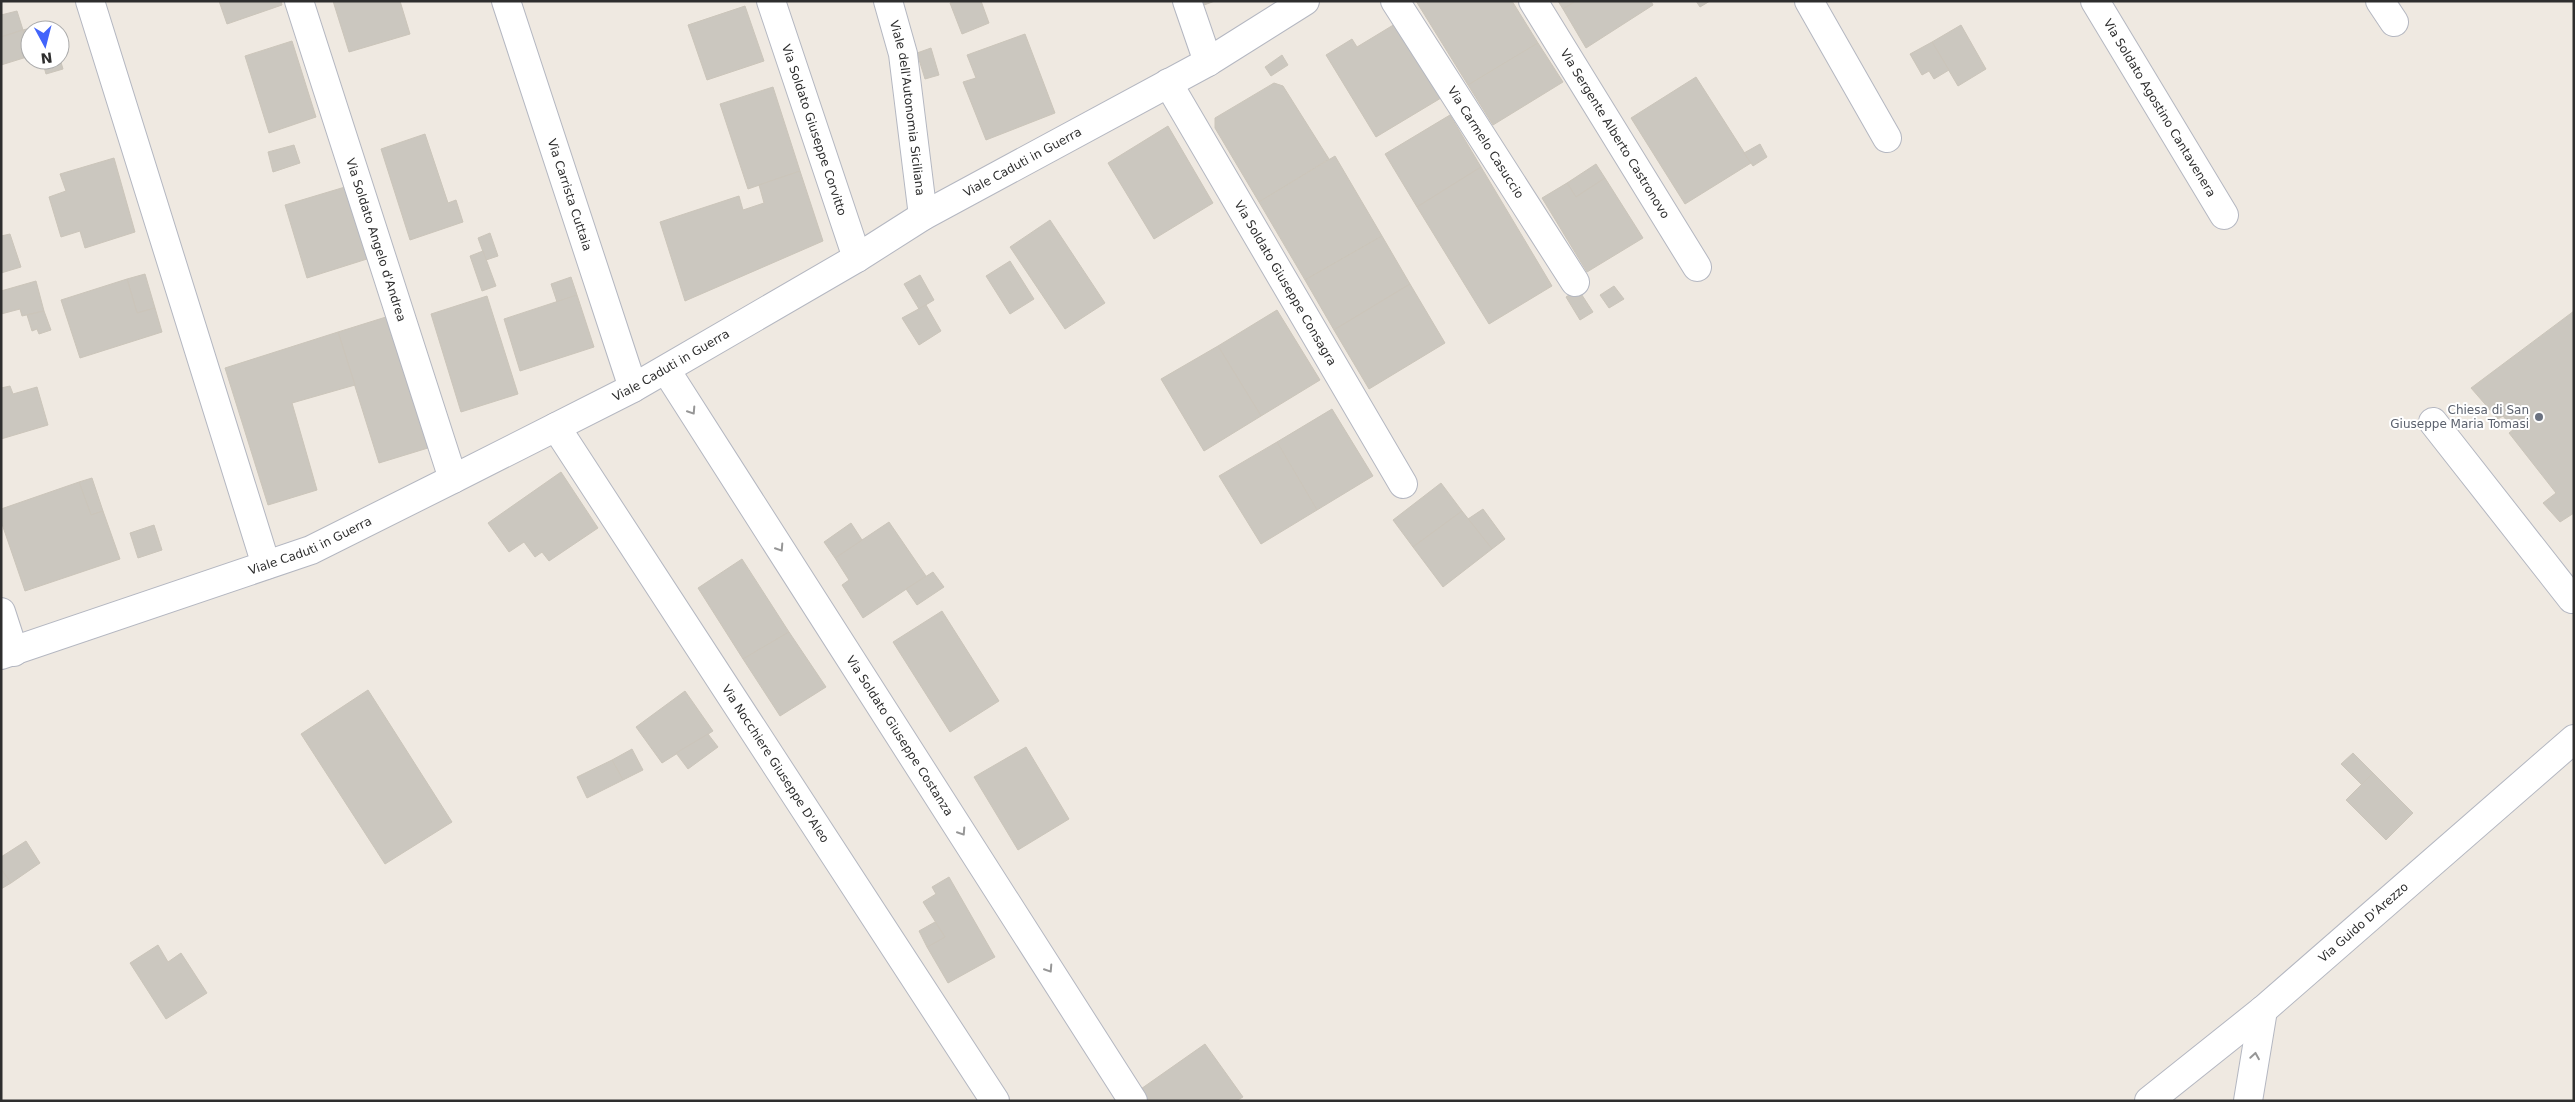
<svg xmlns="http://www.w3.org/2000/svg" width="2575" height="1102" viewBox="0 0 2575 1102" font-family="'DejaVu Sans',sans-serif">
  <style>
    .building { fill: #cbc7bf; stroke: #cbc5ba }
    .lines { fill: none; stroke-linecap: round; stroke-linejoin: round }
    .minor-casing { stroke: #b4b7c1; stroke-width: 30 }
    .minor { stroke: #fff; stroke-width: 28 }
    .oneway { stroke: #969696 }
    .worship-dot { fill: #6b7280; stroke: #fff; stroke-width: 2 }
    .labels { text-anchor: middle; stroke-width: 4; stroke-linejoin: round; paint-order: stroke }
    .street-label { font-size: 12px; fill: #2e2e2e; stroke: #fff }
    .worship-label { font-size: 12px; fill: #5b616d; stroke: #fff; text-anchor: end }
  </style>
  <rect width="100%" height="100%" fill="#efe9e1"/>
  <g class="building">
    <polygon points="219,1 281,1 282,5 227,24"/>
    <polygon points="333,1 400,1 410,34 349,52"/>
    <polygon points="954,1 981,1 989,23 962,34 950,3"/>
    <polygon points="1203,1 1215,1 1204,5"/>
    <polygon points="1416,1 1512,1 1538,43 1468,85"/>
    <polygon points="1558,1 1576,1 1563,9"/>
    <polygon points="1576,1 1651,1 1653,5 1586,48 1563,9"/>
    <polygon points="1696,1 1710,1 1700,7"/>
    <polygon points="745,6 764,61 707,80 688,25"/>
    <polygon points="17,11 23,30 1,37 1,15"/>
    <polygon points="49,23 51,30 30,30 30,55 23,30"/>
    <polygon points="1395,24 1441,98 1376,137 1326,55 1352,39 1357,47"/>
    <polygon points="1961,25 1986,69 1958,86 1932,42"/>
    <polygon points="23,30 30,56 1,65 1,37"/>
    <polygon points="1025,34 1055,113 986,140 963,82 976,78 967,55"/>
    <polygon points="292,41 316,117 269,133 245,56"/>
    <polygon points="1932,42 1949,70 1934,79 1929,71 1922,75 1910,54"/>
    <polygon points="1538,43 1563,82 1493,125 1468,85"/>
    <polygon points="931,48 939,75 925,79 917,53"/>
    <polygon points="1282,55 1288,65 1271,76 1265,67"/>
    <polygon points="60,59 63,69 46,74 42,60"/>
    <polygon points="1696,77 1751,163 1685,204 1631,118"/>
    <polygon points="1274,83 1283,86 1329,159 1259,202 1215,128 1215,118"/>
    <polygon points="773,87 800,171 748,189 720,104"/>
    <polygon points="1450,115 1481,167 1417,207 1385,154"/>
    <polygon points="1168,126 1213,203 1154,239 1108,163"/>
    <polygon points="425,134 448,203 456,200 463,222 410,240 381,149"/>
    <polygon points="1760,144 1767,157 1753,166 1744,153"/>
    <polygon points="294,145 300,163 273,172 268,152"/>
    <polygon points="1335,156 1382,236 1305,280 1259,202"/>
    <polygon points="114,158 135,232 85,248 80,231 61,237 49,197 66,191 60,174"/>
    <polygon points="1596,164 1605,178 1576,197 1567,183"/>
    <polygon points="1481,167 1552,286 1489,324 1417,207"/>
    <polygon points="800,171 823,241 685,301 660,222 739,196 743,210 764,203 759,185"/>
    <polygon points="1605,178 1643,238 1587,272 1542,198 1567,183 1576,197"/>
    <polygon points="345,187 367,259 307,278 285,205"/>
    <polygon points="1050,220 1105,303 1065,329 1010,247"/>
    <polygon points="490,233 498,256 486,260 478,238"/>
    <polygon points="10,234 21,267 1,273 1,236"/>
    <polygon points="1382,236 1410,284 1334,330 1305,280"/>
    <polygon points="483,251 496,286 482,291 470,256"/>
    <polygon points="1010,261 1034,299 1010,314 986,276"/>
    <polygon points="145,274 155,308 137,313 127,279"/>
    <polygon points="920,275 934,300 919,309 904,284"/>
    <polygon points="571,277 577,295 557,302 551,284"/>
    <polygon points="127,279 137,313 155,308 162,332 80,358 61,300"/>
    <polygon points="36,281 44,311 22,316 20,309 1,314 1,291"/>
    <polygon points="1410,284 1445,343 1369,389 1334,330"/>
    <polygon points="1614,286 1624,299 1609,308 1600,295"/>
    <polygon points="1578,289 1593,312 1580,320 1566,297"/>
    <polygon points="577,295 594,347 520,371 504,319"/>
    <polygon points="487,296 518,394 461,412 431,314"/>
    <polygon points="926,305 941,331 919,345 902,318"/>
    <polygon points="1277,310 1320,380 1261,416 1218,346"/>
    <polygon points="44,311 51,330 39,334 37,329 32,331 27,315"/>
    <polygon points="2574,311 2574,513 2560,522 2543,503 2556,493 2509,433 2514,429 2503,416 2498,419 2471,388"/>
    <polygon points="386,317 428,448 379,463 338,332"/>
    <polygon points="338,332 355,385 292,403 317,490 268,505 225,368"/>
    <polygon points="1218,346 1261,416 1204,451 1161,379"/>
    <polygon points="10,386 13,394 37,387 48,425 1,439 1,388"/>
    <polygon points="1332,409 1373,476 1317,510 1277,442"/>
    <polygon points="1277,442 1317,510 1261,544 1219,476"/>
    <polygon points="561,472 598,528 549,561 542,552 535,557 524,542 509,552 488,523"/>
    <polygon points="92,478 103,511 91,515 79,482"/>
    <polygon points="79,482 91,515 103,511 120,559 25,591 1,521 1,509"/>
    <polygon points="1441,483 1462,511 1413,547 1393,520"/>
    <polygon points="1483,509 1505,539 1492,549 1468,519"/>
    <polygon points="1462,511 1492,549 1443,587 1413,547"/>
    <polygon points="889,522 926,576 863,618 842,585 849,580 835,558"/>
    <polygon points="851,523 862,540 835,558 824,542"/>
    <polygon points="154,525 162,550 138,558 130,533"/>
    <polygon points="742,559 789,632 743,659 698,588"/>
    <polygon points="933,572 944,587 917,605 906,589"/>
    <polygon points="942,611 999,701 950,732 893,642"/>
    <polygon points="789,632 826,687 780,716 743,659"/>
    <polygon points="368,690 452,822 385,864 301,734"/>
    <polygon points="685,691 713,731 662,763 636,727"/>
    <polygon points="708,734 718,747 688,769 676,753"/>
    <polygon points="1026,747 1069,819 1018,850 974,777"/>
    <polygon points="632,749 643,770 623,780 612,760"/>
    <polygon points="2353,753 2373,773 2362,785 2341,764"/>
    <polygon points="612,760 623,780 587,798 577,777"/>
    <polygon points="2373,773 2413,813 2386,840 2346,800"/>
    <polygon points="26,841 40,863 11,883 1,869 1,857"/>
    <polygon points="1,869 11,883 1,889"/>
    <polygon points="949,877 995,957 948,983 927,947 945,937 923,902 936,894 932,887"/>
    <polygon points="935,922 945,937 927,947 919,931"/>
    <polygon points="158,945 168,962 181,953 207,993 166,1019 130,963"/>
    <polygon points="1205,1044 1243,1097 1236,1101 1145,1101 1138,1091"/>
  </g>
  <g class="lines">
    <g class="minor-casing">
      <g id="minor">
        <polyline points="90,1 266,565"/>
        <path id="s1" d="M299,1L453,479"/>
        <path id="s2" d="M506,1L633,388"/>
        <path id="s3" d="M771,1L857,258"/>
        <path id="s4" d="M888,1L903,54L923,216"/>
        <polyline points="1187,1 1208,62"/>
        <path id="s5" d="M1395,1L1575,282"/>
        <path id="s6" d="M1533,1L1697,267"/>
        <polyline points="1809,1 1887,138"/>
        <path id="s7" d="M2095,1L2224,215"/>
        <polyline points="2380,1 2394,22"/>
        <path id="s8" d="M1168,83L1403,484"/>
        <path id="s9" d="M666,370L1133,1101"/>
        <polyline points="2433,422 2572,599 2574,598"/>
        <path id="s10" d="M556,427L995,1101"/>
        <polyline points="1,612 14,652"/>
        <path id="s11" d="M1,655L311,550L453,479L633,388L857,258L923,216L1208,62L1305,1"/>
        <path id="s12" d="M2149,1101L2263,1010L2574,739"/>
        <polyline points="2248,1101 2263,1010"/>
      </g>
    </g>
    <use href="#minor" class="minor"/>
  </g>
  <defs><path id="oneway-chevron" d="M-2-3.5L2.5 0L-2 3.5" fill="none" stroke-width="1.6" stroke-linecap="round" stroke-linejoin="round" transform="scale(1.25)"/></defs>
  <g class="oneway">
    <use href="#oneway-chevron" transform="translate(692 411) rotate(57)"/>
    <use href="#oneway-chevron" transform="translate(780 548) rotate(57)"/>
    <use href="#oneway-chevron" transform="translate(962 832) rotate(57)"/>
    <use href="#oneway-chevron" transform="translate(1049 969) rotate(57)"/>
    <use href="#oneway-chevron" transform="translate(2255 1056) rotate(-81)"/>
  </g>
  <circle class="worship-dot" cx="2539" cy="417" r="5"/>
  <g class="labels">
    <g class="street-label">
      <text dy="4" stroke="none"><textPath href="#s4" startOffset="109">Viale dell'Autonomia Siciliana</textPath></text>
      <text dy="4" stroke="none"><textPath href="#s7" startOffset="125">Via Soldato Agostino Cantavenera</textPath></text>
      <text dy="4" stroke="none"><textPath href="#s3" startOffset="136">Via Soldato Giuseppe Corvitto</textPath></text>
      <text dy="4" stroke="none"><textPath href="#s6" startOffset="156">Via Sergente Alberto Castronovo</textPath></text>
      <text dy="4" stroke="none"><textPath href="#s5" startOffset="168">Via Carmelo Casuccio</textPath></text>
      <text dy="4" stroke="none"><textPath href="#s11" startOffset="1138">Viale Caduti in Guerra</textPath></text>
      <text dy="4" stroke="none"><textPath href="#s2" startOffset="204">Via Carrista Cuttaia</textPath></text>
      <text dy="4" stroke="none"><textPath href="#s1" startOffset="251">Via Soldato Angelo d'Andrea</textPath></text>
      <text dy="4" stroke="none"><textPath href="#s8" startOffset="232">Via Soldato Giuseppe Consagra</textPath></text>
      <text dy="4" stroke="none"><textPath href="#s11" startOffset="732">Viale Caduti in Guerra</textPath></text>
      <text dy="4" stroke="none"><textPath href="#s11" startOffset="328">Viale Caduti in Guerra</textPath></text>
      <text dy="4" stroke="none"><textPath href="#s9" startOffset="434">Via Soldato Giuseppe Costanza</textPath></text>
      <text dy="4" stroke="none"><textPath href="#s10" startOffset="402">Via Nocchiere Giuseppe D'Aleo</textPath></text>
      <text dy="4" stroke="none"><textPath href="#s12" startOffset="279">Via Guido D'Arezzo</textPath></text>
    </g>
    <g class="worship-label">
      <text x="2529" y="414">Chiesa di San<tspan x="2529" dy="14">Giuseppe Maria Tomasi</tspan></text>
    </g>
  </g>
  <rect width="2575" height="1102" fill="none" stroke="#2e2e2e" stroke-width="5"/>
  <g transform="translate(45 45) rotate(173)"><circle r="24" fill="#ffffff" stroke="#ababab"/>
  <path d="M0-4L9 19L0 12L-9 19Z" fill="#4264fb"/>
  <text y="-8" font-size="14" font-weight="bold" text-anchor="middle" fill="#2e2e2e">N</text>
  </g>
</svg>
